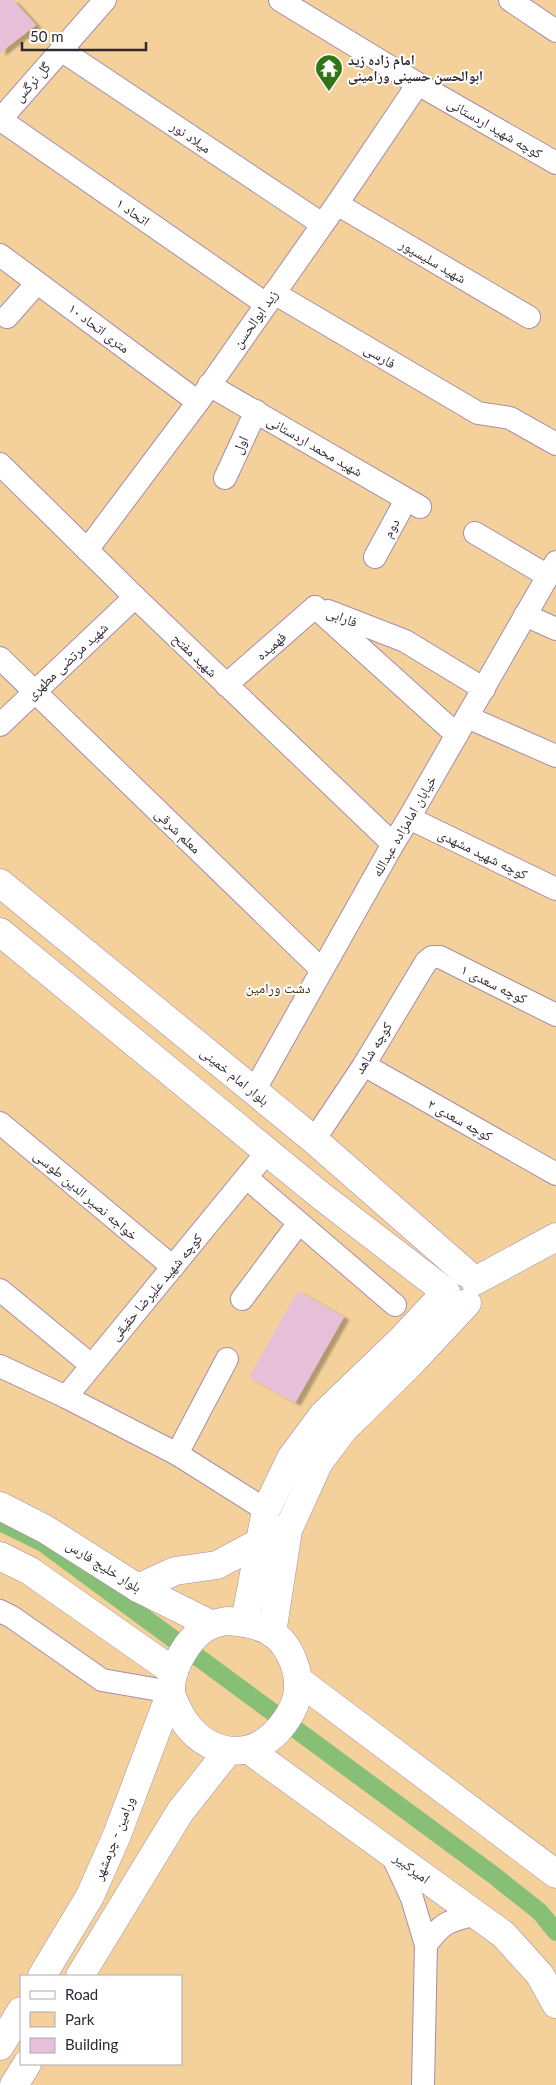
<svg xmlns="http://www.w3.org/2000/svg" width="556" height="2085" viewBox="0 0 556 2085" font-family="Lato,'Noto Naskh Arabic',sans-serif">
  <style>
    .green { fill: #f4d19a; fill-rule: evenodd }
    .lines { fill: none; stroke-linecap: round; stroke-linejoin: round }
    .canal { stroke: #86bf75; stroke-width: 18 }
    .building { fill: #e6bfd8; filter: url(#shadow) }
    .minor-casing { stroke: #a68dad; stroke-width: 24 }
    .major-casing { stroke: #a68dad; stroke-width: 29 }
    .highway-casing { stroke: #a68dad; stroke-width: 29 }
    .minor { stroke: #fff; stroke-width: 22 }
    .major { stroke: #fff; stroke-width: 28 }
    .highway { stroke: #fff; stroke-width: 28 }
    .labels { text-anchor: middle; stroke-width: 4; stroke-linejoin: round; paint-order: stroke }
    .poi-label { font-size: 14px; font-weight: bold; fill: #322835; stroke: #fff; text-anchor: start }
    .street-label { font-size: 14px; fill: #322835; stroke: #fff }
    .park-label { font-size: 14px; fill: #432f08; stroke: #fff }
  </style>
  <defs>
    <filter id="shadow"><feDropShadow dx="5.5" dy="3" stdDeviation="1" flood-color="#0004"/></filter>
  </defs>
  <rect width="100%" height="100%" fill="#f7dbfe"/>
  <path class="green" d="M0,0H556V2085H0ZM21,1976H181V2064H21Z"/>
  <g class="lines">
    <polyline class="canal" points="0,1522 43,1543 492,1874 540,1912 556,1932"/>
  </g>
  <g class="building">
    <polygon points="2,0 13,0 36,25 0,53 0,1"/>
    <polygon points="298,1291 344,1317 295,1403 249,1377"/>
  </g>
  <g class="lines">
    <g class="minor-casing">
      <g id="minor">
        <polyline points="280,0 418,84 556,163"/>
        <polyline points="510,0 556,31"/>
        <polyline points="61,50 322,224"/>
        <polyline points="0,120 105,0"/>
        <polyline points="1,120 266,304"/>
        <polyline points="337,204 529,317"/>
        <polyline points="0,255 198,402"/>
        <polyline points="274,293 478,413 510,418 556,444"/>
        <polyline points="7,317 37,283"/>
        <polyline points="209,385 420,507"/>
        <polyline points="0,464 135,597 393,844"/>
        <polyline points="225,478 256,411"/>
        <polyline points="475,533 548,576"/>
        <polyline points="87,550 198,402 337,204 418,84"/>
        <polyline points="375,557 406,500"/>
        <polyline points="315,607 457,735"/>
        <polyline points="328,611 405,641 484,689"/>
        <polyline points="525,615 556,629"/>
        <polyline points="0,658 322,970"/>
        <polyline points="226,685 315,607"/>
        <polyline points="467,717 556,756"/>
        <polyline points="0,725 135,597"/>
        <polyline points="409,818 556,889"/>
        <polyline points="364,1065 556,1174"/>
        <polyline points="254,1091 393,844 409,818 556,562"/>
        <polyline points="0,1123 173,1267"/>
        <polyline points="314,1140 364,1065 426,962 432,957 440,957 556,1015"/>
        <polyline points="247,1178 395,1305"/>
        <polyline points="0,1290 91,1365"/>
        <polyline points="242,1299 298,1224"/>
        <polyline points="0,1366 66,1397 177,1454 266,1510"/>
        <polyline points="66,1397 267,1152"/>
        <polyline points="177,1454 227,1359"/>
        <polyline points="0,1611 12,1617 102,1680 171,1692"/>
        <polyline points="391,1853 412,1898 426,1945 423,2085"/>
        <path d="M426,1945C443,1921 449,1921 477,1914"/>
      </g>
    </g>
    <g class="major-casing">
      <g id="major">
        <polyline points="0,883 314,1140 466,1273"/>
        <polyline points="0,932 320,1195 446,1292 402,1339 323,1415 291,1458 266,1510 245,1622"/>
        <polyline points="475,1281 556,1237"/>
        <polyline points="0,1506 45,1529 138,1588 210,1624"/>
        <polyline points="0,1556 30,1571 174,1672"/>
        <polyline points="138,1588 175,1571 217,1565 260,1542"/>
        <path d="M227,1621C243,1622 258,1624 271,1632C291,1645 303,1677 296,1700C294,1708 289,1716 284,1723C254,1764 206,1758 181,1716C178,1710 172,1699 171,1692C170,1676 179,1658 187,1646C200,1629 208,1624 227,1621Z"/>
        <polyline points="272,1633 288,1530 319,1462 344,1429 412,1362 467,1303"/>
        <polyline points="298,1680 556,1874"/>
        <polyline points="249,1750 504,1935 540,1975 556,2004"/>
      </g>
    </g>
    <g class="highway-casing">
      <g id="highway">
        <polyline points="42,1976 90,1896 117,1835 171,1692"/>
        <polyline points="80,1976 180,1812 228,1751"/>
        <polyline points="0,2046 21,2011"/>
        <polyline points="14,2085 27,2064"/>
      </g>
    </g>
    <use href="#minor" class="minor"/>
    <use href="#major" class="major"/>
    <use href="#highway" class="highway"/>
  </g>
  <defs>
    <g id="temple-pin" transform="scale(1.4375)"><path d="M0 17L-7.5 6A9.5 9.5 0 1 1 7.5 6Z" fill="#317616" stroke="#fff"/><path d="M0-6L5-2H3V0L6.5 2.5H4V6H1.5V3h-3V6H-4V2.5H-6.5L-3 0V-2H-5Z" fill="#fff"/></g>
  </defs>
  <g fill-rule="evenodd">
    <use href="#temple-pin" x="329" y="68"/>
  </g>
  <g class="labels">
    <g class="poi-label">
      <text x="348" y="65">امام زاده زید<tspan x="348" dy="16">ابوالحسن حسینی ورامینی</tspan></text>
    </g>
    <g class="street-label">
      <text transform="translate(32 82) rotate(-49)" y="5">گل نرگس</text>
      <text transform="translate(495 128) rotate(30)" y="5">کوچه شهید اردستانی</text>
      <text transform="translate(191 137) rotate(34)" y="5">میلاد نور</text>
      <text transform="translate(133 212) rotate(35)" y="5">اتحاد ۱</text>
      <text transform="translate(433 261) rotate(30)" y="5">شهید سلیسپور</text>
      <text transform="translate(255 319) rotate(-55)" y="5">زید ابوالحسن</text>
      <text transform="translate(99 328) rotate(37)" y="5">۱۰ متری اتحاد</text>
      <text transform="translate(380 356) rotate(31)" y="5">فارسی</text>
      <text transform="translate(240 445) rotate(-65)" y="5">اول</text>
      <text transform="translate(315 446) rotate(30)" y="5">شهید محمد اردستانی</text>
      <text transform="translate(391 528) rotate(-61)" y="5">دوم</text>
      <text transform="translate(342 617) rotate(21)" y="5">فارابی</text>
      <text transform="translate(271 646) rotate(-41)" y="5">فهمیده</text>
      <text transform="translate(195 655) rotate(44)" y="5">شهید مفتح</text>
      <text transform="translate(67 661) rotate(-43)" y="5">شهید مرتضی مطهری</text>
      <text transform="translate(404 826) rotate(-60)" y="5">خیابان امامزاده عبدالله</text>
      <text transform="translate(178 831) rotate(44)" y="5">معلم شرقی</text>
      <text transform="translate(483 854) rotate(26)" y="5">کوچه شهید مشهدی</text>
      <text transform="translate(494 984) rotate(26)" y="5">کوچه سعدی ۱</text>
      <text transform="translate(373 1048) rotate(-58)" y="5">کوچه شاهد</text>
      <text transform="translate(235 1076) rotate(39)" y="5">بلوار امام خمینی</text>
      <text transform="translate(460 1120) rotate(29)" y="5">کوچه سعدی ۲</text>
      <text transform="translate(86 1195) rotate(40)" y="5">خواجه نصیر الدین طوسی</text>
      <text transform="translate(156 1287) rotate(-50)" y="5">کوچه شهید علیرضا حقیقی</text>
      <text transform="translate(104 1566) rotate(32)" y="5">بلوار خلیج فارس</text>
      <text transform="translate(114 1838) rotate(-68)" y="5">ورامین - چرمشهر</text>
      <text transform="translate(412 1868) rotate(37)" y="5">امیرکبیر</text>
    </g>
    <g class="park-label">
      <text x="278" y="993">دشت ورامین</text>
    </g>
  </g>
  <rect x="20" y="1975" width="162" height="90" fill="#ffffff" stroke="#ada9ae"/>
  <rect x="30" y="1991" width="25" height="8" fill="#ffffff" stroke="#ada9ae"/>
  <text x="65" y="2000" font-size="15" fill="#322835">Road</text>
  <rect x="30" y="2012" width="25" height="15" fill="#f4d19a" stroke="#ada9ae"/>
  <text x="65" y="2025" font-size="15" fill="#322835">Park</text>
  <rect x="30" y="2038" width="25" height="15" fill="#e6bfd8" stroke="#ada9ae"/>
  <text x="65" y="2050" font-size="15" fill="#322835">Building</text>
  <path d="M22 42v8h124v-8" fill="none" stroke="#322835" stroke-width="2.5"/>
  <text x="30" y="42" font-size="15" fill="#322835" stroke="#ffffff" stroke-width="4" paint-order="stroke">50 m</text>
</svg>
